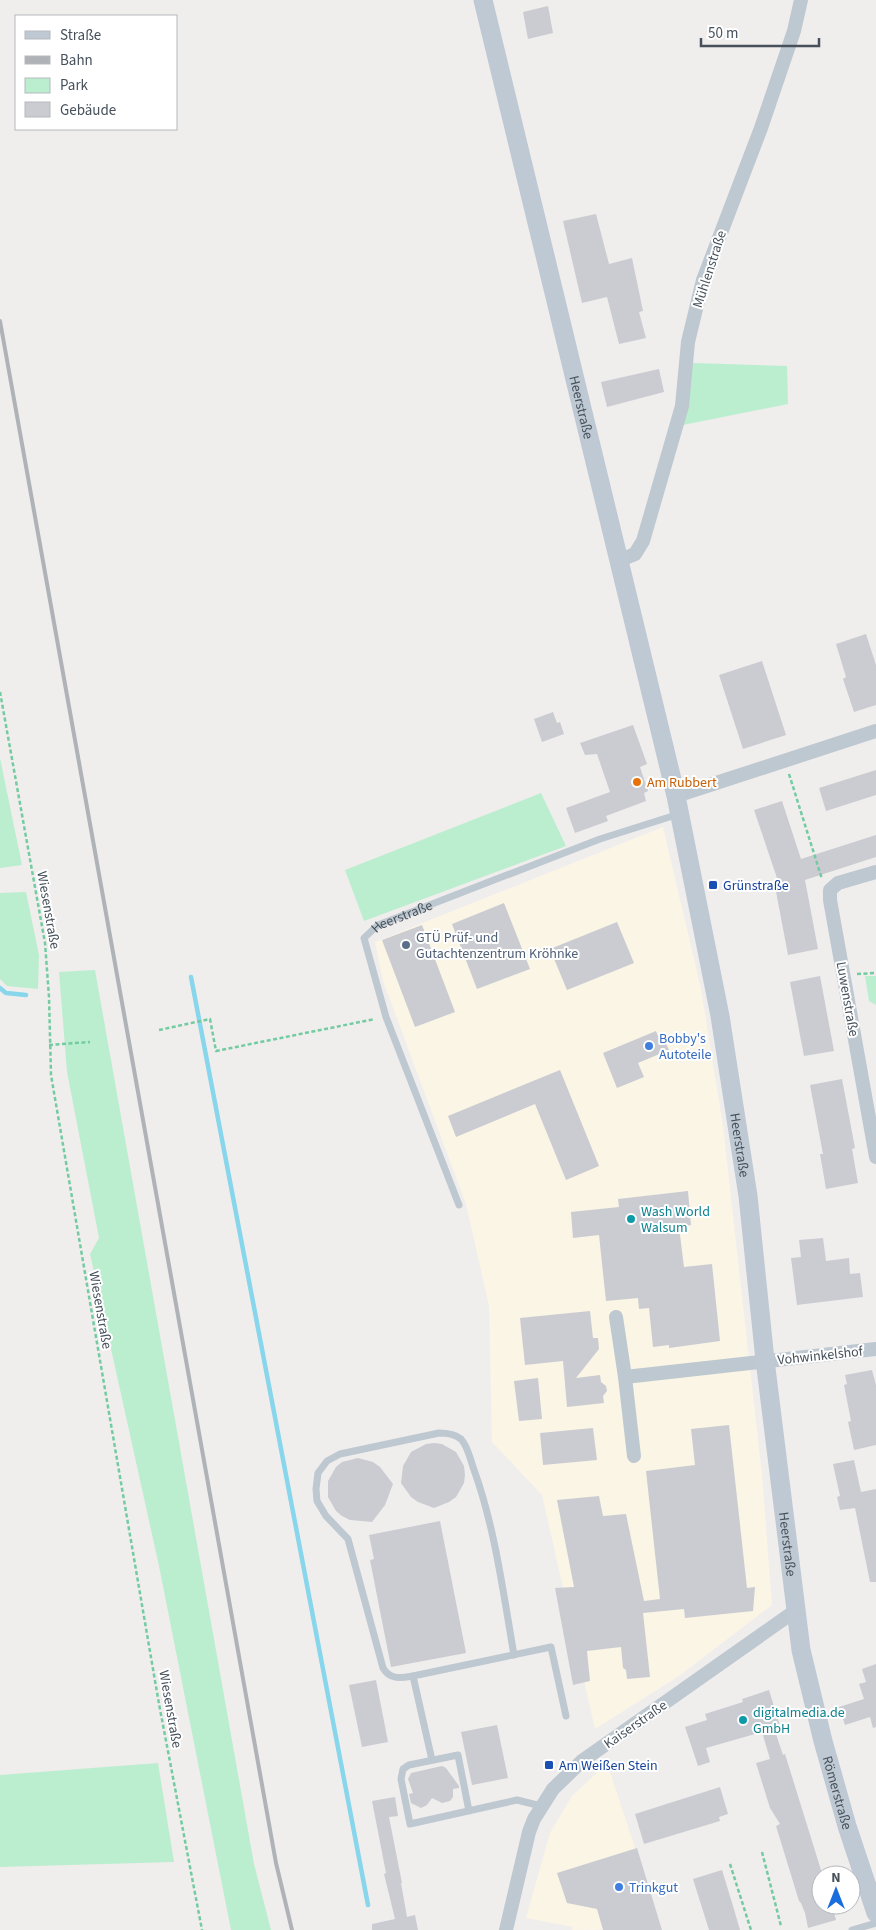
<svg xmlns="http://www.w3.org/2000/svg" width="876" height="1930" viewBox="0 0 876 1930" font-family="'Source Sans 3',sans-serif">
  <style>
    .commercial { fill: #fbf5e6 }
    .green { fill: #bbeecf }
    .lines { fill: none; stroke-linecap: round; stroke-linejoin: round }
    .stream { stroke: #88d6eb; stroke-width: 4.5 }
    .building { fill: #caccd2 }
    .path { stroke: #73cca1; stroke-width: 2.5; stroke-dasharray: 4 2.5; stroke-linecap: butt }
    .lane { stroke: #bec8d0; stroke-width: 7 }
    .street { stroke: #bec8d0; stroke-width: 14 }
    .secondary { stroke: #bec9d4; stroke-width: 19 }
    .rail { stroke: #afb3b8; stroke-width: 4 }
    .food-dot { fill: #e8710a; stroke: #fff; stroke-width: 2 }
    .transit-dot { fill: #1a4fb4; stroke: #fff; stroke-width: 2 }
    .service-dot { fill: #5c6f8a; stroke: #fff; stroke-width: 2 }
    .shop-dot { fill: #3f7fe0; stroke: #fff; stroke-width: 2 }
    .culture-dot { fill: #0f9aa8; stroke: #fff; stroke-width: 2 }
    .labels { text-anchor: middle; stroke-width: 4; stroke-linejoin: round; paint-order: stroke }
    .street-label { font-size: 14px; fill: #46515b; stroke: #fff }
    .food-label { font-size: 14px; fill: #c56008; stroke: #fff; text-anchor: start }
    .transit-label { font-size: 14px; fill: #164399; stroke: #fff; text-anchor: start }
    .service-label { font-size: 14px; fill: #4e5e75; stroke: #fff; text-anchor: start }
    .shop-label { font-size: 14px; fill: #366cbe; stroke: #fff; text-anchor: start }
    .culture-label { font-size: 14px; fill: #0d838f; stroke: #fff; text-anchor: start }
  </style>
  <rect width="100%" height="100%" fill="#f0eded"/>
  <g class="commercial">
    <polygon points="663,827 701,989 723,1126 762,1475 772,1605 679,1676 595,1729 542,1495 492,1442 489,1306 466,1204 383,981 375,942"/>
    <polygon points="607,1763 662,1929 572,1930 573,1927 526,1918 550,1833 572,1796"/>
  </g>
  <g class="green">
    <polygon points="693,363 787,366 788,404 683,425"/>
    <polygon points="0,758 22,865 0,868"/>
    <polygon points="541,793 566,846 364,921 345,870"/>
    <polygon points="26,892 39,955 38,989 7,986 0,979 0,893"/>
    <polygon points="95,970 254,1864 271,1930 231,1930 159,1566 90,1254 99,1238 67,1072 59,972"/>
    <polygon points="865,976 876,976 876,1005 869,1001"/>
    <polygon points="158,1763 174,1862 0,1867 0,1775"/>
  </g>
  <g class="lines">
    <g class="stream">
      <polyline points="191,977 368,1905"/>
      <polyline points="0,988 6,993 26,995"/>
    </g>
  </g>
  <g class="building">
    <polygon points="548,6 553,33 528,39 523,12"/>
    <polygon points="596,214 609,264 632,258 643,311 639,312 646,338 619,344 607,297 582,303 563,221"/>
    <polygon points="659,369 664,392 607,407 601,382"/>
    <polygon points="866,634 876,665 876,705 854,712 843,679 846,677 836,644"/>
    <polygon points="762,661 786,735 743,749 719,675"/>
    <polygon points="553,712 557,723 560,722 564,734 542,742 534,719"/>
    <polygon points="633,725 647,764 640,767 648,791 644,793 646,801 606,816 608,821 575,833 566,808 610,792 597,754 585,755 580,743"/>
    <polygon points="876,770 876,795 826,811 819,788"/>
    <polygon points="782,801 801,859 876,835 876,857 805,880 818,949 788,955 774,881 778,881 754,810"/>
    <polygon points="504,903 530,969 477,989 452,924"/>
    <polygon points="617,922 634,963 567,990 550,949"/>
    <polygon points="422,925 455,1012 415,1027 382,940"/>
    <polygon points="820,976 834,1051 804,1056 790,982"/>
    <polygon points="656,1031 658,1036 664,1039 669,1050 638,1063 644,1077 617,1088 603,1053"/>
    <polygon points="560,1070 599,1166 566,1180 535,1104 456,1137 448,1116"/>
    <polygon points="842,1079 855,1148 852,1149 858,1183 826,1189 820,1154 823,1154 810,1085"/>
    <polygon points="688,1191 691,1225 679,1227 684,1267 712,1264 720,1341 669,1348 669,1345 653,1347 649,1308 639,1309 638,1298 606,1301 599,1235 573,1238 571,1212 619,1207 618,1199"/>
    <polygon points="823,1238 826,1261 849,1258 850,1274 860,1273 863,1297 797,1305 791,1258 801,1257 799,1240"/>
    <polygon points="590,1311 593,1338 598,1338 599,1349 576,1378 600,1375 601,1382 606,1386 607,1391 603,1396 604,1403 567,1407 563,1361 525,1365 520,1318"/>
    <polygon points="872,1370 876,1385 876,1445 854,1450 848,1422 851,1421 844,1385 847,1384 845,1375"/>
    <polygon points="538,1378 542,1419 519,1421 514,1381"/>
    <polygon points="729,1425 747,1588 755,1587 753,1611 685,1618 684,1609 643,1613 650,1677 627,1679 626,1670 623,1668 621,1647 587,1651 590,1681 573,1685 555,1588 574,1587 557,1500 599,1496 603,1516 626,1514 644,1601 660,1599 646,1471 695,1465 691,1429"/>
    <polygon points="593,1428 597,1460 543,1465 540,1433"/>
    <polygon points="434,1443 442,1444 456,1452 464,1466 465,1475 464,1483 456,1497 449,1502 434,1508 418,1502 411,1497 401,1483 403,1466 411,1452 426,1444"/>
    <polygon points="358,1458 373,1462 380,1467 393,1484 385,1505 372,1522 350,1520 342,1516 336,1511 328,1497 328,1481 336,1467 342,1462"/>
    <polygon points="854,1460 861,1492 876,1489 876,1582 870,1582 855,1508 840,1510 837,1497 840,1496 833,1464"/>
    <polygon points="440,1521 466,1653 391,1667 370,1560 374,1559 369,1535"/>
    <polygon points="876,1664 876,1727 873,1728 870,1717 845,1725 839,1707 864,1699 859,1684 866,1682 862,1669"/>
    <polygon points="376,1680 388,1742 362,1747 349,1685"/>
    <polygon points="769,1690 780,1726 774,1728 783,1755 785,1754 821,1870 821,1905 832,1905 836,1920 808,1928 805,1913 801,1903 799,1901 776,1826 780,1824 770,1808 756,1763 770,1759 762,1732 706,1748 710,1762 698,1766 685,1727 707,1720 705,1714 743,1702 742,1699"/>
    <polygon points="497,1725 508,1778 472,1785 461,1732"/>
    <polygon points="442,1766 446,1768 459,1786 459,1788 453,1789 453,1797 450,1801 442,1803 432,1798 427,1805 421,1808 411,1803 409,1794 413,1793 408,1779 411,1773"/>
    <polygon points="720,1787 728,1814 719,1817 720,1821 644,1844 635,1814"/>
    <polygon points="395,1797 398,1816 389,1817 402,1883 401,1883 407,1917 415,1915 418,1930 372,1930 372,1924 395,1919 384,1874 386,1873 372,1801"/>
    <polygon points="637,1848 662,1930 603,1930 597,1909 567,1903 557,1873"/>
    <polygon points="722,1870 733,1906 740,1930 709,1930 693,1879"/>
  </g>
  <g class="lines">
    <g class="path">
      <polyline points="0,692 45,943 49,997 51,1075 159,1704 202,1930"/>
      <polyline points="789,774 822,879"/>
      <polyline points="857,974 876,973"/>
      <polyline points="159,1030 210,1019 216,1051 375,1019"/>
      <polyline points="49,1045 90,1042"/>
      <polyline points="762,1852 781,1926"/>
      <polyline points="730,1864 751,1930"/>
    </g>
    <g class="lane">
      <path id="s1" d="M459,1205L386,1017L364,938L378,925L600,839L679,814"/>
      <path d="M413,1676C400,1678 390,1680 383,1668L348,1539L326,1516L317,1501L316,1489L318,1473L327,1461L340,1454L439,1433C446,1433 455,1434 461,1439C468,1447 470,1458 473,1467C495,1527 503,1592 514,1655"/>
      <polyline points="432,1760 413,1676 551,1647 566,1716"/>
      <polyline points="469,1811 458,1755 409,1765 403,1769 401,1779 410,1824 517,1800 541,1806"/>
      <polyline points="852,1930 876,1923"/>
    </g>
    <g class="street">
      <polyline points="618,561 635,554 643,541 682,406 688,342 703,280 761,128 794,31 801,0"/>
      <polyline points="676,796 876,731"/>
      <polyline points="876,872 838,883 830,890 830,900 876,1157"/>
      <polyline points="616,1317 625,1377 876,1349"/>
      <polyline points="625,1377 634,1456"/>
      <polyline points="506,1930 529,1832 534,1819 553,1789 582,1761 795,1611"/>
    </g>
    <path class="secondary" id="s2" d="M483,0L676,796L720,1016L748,1196L765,1360L801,1650L823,1741L847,1826L876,1913"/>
    <polyline class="rail" points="0,321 276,1863 292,1930"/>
  </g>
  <circle class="food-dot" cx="637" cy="782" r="5"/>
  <g class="transit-dot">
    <rect x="708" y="880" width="10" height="10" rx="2.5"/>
    <rect x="544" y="1760" width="10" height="10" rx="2.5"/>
  </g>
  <circle class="service-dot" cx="406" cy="945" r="5"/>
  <g class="shop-dot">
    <circle cx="649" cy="1046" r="5"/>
    <circle cx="619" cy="1887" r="5"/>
  </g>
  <g class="culture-dot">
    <circle cx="631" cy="1219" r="5"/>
    <circle cx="743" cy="1720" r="5"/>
  </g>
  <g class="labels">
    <g class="street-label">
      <text transform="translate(709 269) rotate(-72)" y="5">Mühlenstraße</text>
      <text dy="5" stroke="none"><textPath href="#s2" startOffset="419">Heerstraße</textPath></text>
      <text transform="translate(49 910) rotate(80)" y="5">Wiesenstraße</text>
      <text dy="5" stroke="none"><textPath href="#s1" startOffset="328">Heerstraße</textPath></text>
      <text transform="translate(848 999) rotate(80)" y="5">Luwenstraße</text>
      <text dy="5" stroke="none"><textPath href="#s2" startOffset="1174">Heerstraße</textPath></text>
      <text transform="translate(101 1310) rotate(80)" y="5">Wiesenstraße</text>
      <text transform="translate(820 1355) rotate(-6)" y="5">Vohwinkelshof</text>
      <text dy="5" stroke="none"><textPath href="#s2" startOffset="1576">Heerstraße</textPath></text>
      <text transform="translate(171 1709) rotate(80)" y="5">Wiesenstraße</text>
      <text transform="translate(635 1724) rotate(-35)" y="5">Kaiserstraße</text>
      <text dy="5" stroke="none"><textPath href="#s2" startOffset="1830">Römerstraße</textPath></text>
    </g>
    <g class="food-label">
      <text x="647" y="787">Am Rubbert</text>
    </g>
    <g class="transit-label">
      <text x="723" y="890">Grünstraße</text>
      <text x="559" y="1770">Am Weißen Stein</text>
    </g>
    <g class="service-label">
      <text x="416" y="942">GTÜ Prüf- und<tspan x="416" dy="16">Gutachtenzentrum Kröhnke</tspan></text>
    </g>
    <g class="shop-label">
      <text x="659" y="1043">Bobby's<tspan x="659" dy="16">Autoteile</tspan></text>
      <text x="629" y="1892">Trinkgut</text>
    </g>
    <g class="culture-label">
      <text x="641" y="1216">Wash World<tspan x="641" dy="16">Walsum</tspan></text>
      <text x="753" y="1717">digitalmedia.de<tspan x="753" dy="16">GmbH</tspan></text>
    </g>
  </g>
  <rect x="15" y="15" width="162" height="115" fill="#ffffff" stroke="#b5b9bd"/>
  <rect x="25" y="31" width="25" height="8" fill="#bec9d4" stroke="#b5b9bd"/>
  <text x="60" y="40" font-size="15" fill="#46515b">Straße</text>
  <rect x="25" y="56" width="25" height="8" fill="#afb3b8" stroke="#b5b9bd"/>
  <text x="60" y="65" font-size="15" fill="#46515b">Bahn</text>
  <rect x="25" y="78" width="25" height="15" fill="#bbeecf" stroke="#b5b9bd"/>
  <text x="60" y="90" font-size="15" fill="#46515b">Park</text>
  <rect x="25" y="102" width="25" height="15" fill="#caccd2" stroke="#b5b9bd"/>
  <text x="60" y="115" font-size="15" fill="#46515b">Gebäude</text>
  <g transform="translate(836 1890)"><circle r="24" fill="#ffffff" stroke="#b5b9bd"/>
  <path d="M0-4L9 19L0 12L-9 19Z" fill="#1a6ede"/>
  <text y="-8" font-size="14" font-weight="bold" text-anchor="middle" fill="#46515b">N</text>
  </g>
  <path d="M701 38v8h118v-8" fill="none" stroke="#46515b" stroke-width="2.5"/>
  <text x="708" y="38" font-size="15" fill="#46515b" stroke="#ffffff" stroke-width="4" paint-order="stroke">50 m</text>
</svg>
